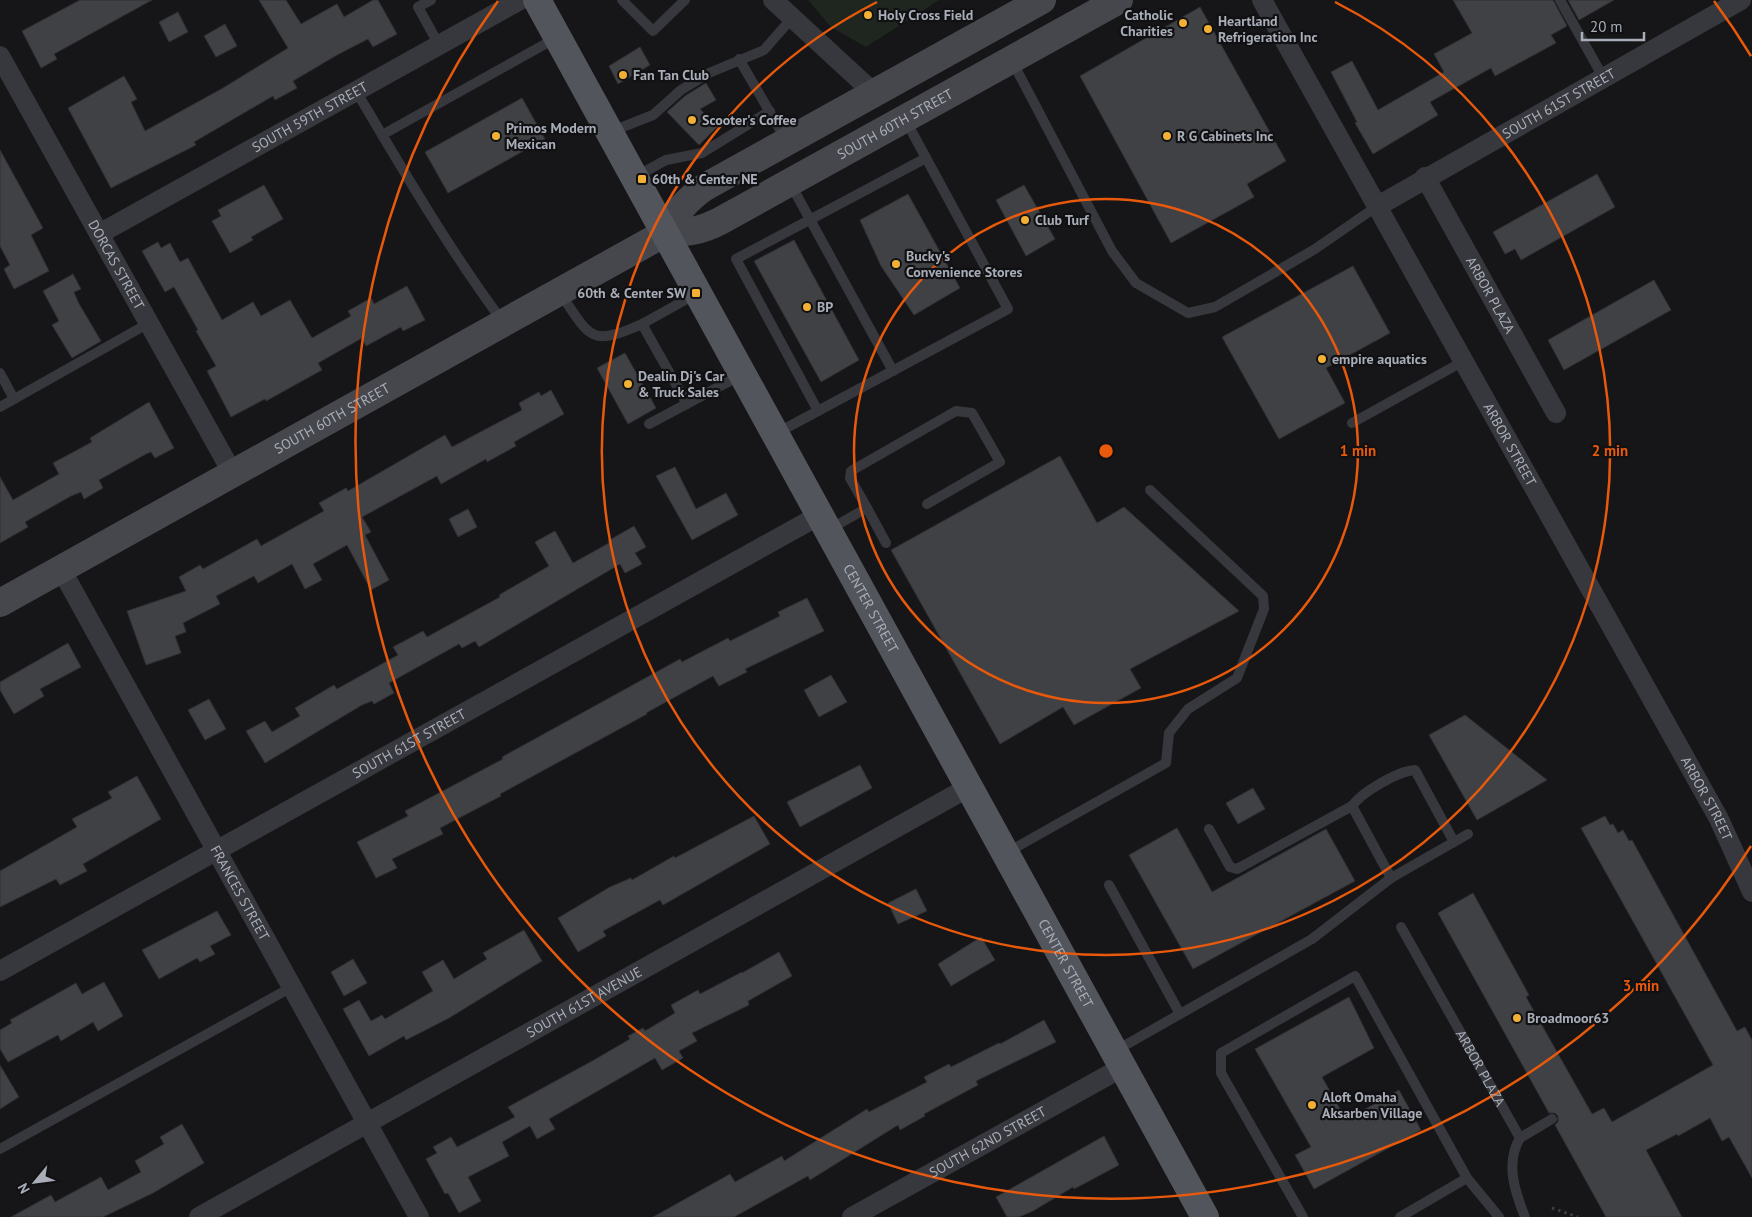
<svg xmlns="http://www.w3.org/2000/svg" width="1752" height="1217" viewBox="0 0 1752 1217" font-family="'PT Sans',sans-serif">
  <style>
    .green { fill: #1e261f }
    .building { fill: #404145; stroke: #303034 }
    .lines { fill: none; stroke-linecap: round; stroke-linejoin: round }
    .path { stroke: #3d3f44; stroke-width: 3; stroke-dasharray: 2.5 4; stroke-linecap: butt }
    .service { stroke: #37383d; stroke-width: 10 }
    .minor { stroke: #37383d; stroke-width: 20 }
    .secondary { stroke: #45474d; stroke-width: 28 }
    .primary { stroke: #53555c; stroke-width: 28 }
    .ring { fill: none; stroke: #e8590c; stroke-width: 2.5 }
    .poi-dot { fill: #f2b134; stroke: #111113; stroke-width: 2 }
    .labels { text-anchor: middle; stroke-width: 4.5; stroke-linejoin: round; paint-order: stroke }
    .poi-label { font-size: 14px; font-weight: bold; fill: #a8adb8; stroke: #111113; text-anchor: start }
    .street-label { font-size: 14px; fill: #a8adb8; stroke: #111113 }
    .centre { fill: #e8590c; stroke: #111113; stroke-width: 2.5 }
    .ring-label { font-size: 15px; text-anchor: middle; font-weight: bold; fill: #e8590c; stroke: #111113; stroke-width: 4.5; stroke-linejoin: round; paint-order: stroke }
  </style>
  <rect width="100%" height="100%" fill="#161618"/>
  <polygon class="green" points="808,0 939,0 866,47 831,27"/>
  <g class="building">
    <polygon points="80,0 152,0 54,54 57,59 41,68 22,31"/>
    <polygon points="259,0 286,0 301,24 337,4 344,17 373,0 378,0 397,34 373,47 368,39 337,55 293,81 297,88 275,100 273,96 194,142 196,145 111,188 68,108 124,76 137,99 131,102 145,131 223,88 288,48"/>
    <polygon points="1453,0 1553,0 1567,26 1551,35 1556,43 1495,76 1491,68 1430,102 1438,115 1373,154 1355,123 1357,122 1331,72 1352,61 1378,110 1444,72 1434,54 1472,33"/>
    <polygon points="1568,0 1614,0 1579,20"/>
    <polygon points="1200,7 1286,161 1247,184 1254,197 1171,243 1080,76"/>
    <polygon points="178,12 188,32 169,42 159,22"/>
    <polygon points="225,24 237,46 216,57 204,36"/>
    <polygon points="640,47 650,65 618,84 609,66"/>
    <polygon points="706,83 716,100 700,109 717,127 699,145 667,112 685,96"/>
    <polygon points="522,98 545,139 448,193 425,152"/>
    <polygon points="0,150 43,228 31,235 49,271 14,289 4,269 10,265 0,246"/>
    <polygon points="1597,174 1615,207 1521,260 1515,249 1505,254 1493,232"/>
    <polygon points="264,185 283,219 251,237 253,240 230,253 212,221 221,216 218,210"/>
    <polygon points="1024,185 1055,239 1026,256 996,200"/>
    <polygon points="908,194 960,288 914,315 881,266 860,220"/>
    <polygon points="794,240 859,360 821,382 754,261"/>
    <polygon points="158,242 161,248 170,243 180,262 188,258 222,320 253,302 261,316 290,300 312,338 351,316 348,311 371,298 374,304 407,286 425,320 403,331 401,327 366,346 362,338 318,363 322,370 266,401 265,399 231,417 207,371 216,366 196,331 198,330 174,287 165,292 142,251"/>
    <polygon points="1353,266 1390,333 1326,368 1345,403 1279,439 1222,337"/>
    <polygon points="73,274 81,289 74,292 78,302 101,341 72,358 52,325 59,321 43,291"/>
    <polygon points="1654,280 1671,310 1564,370 1548,340"/>
    <polygon points="625,353 656,408 628,424 597,368"/>
    <polygon points="551,390 564,414 514,442 516,446 487,462 486,459 441,484 437,476 362,517 371,532 365,535 389,580 371,590 347,545 313,564 322,580 305,589 292,564 258,583 254,576 216,596 220,604 183,623 186,632 175,636 181,653 146,665 127,611 186,591 179,577 200,565 203,569 257,539 261,546 324,511 319,503 346,488 348,491 445,435 452,447 522,410 519,403 539,392 541,396"/>
    <polygon points="149,402 174,448 155,458 151,452 146,454 99,480 103,488 84,499 81,492 71,496 25,522 28,527 0,543 0,477 13,500 59,474 53,463 92,442 90,438"/>
    <polygon points="1060,456 1097,523 1124,507 1239,611 1130,669 1141,688 1074,725 1063,707 1000,744 891,550"/>
    <polygon points="675,467 696,509 726,493 738,515 692,540 656,476"/>
    <polygon points="468,509 477,527 458,537 449,519"/>
    <polygon points="634,526 646,547 635,553 642,564 625,573 620,564 479,647 475,641 462,648 459,644 389,683 394,693 374,704 372,701 362,705 265,763 246,731 265,721 272,732 300,716 295,708 334,685 337,689 398,655 393,647 423,631 427,637 500,597 499,595 549,566 535,542 555,531 573,563 609,543 608,541"/>
    <polygon points="807,598 824,631 745,669 747,672 719,686 713,676 646,713 647,714 500,794 501,796 440,828 443,834 392,859 397,868 376,878 357,842 408,816 405,811 503,759 502,757 680,659 682,662 728,638 730,641 780,616 778,612"/>
    <polygon points="68,643 81,667 40,689 44,696 14,714 0,690 0,682"/>
    <polygon points="831,675 847,702 819,717 804,690"/>
    <polygon points="209,699 226,729 205,740 188,710"/>
    <polygon points="1465,715 1547,780 1477,820 1429,735"/>
    <polygon points="860,765 872,788 800,827 787,802"/>
    <polygon points="137,776 161,819 83,864 87,871 60,885 56,879 0,907 0,871 77,827 72,819 112,798 108,792"/>
    <polygon points="1253,788 1265,809 1238,824 1226,803"/>
    <polygon points="754,816 770,844 663,905 660,900 603,931 606,936 578,952 558,918 610,887 631,878 632,880 674,856 675,858"/>
    <polygon points="1605,816 1610,825 1613,824 1618,833 1623,830 1629,841 1632,840 1737,1031 1745,1027 1752,1040 1752,1178 1729,1137 1722,1141 1710,1118 1678,1136 1677,1134 1646,1150 1682,1217 1606,1217 1555,1125 1558,1122 1558,1116 1555,1113 1549,1113 1438,913 1473,893 1529,995 1526,997 1592,1114 1604,1108 1612,1122 1713,1065 1581,828"/>
    <polygon points="1177,828 1212,892 1326,829 1355,881 1193,969 1129,855"/>
    <polygon points="916,889 927,911 898,924 888,903"/>
    <polygon points="217,911 231,935 210,946 215,954 200,962 197,958 159,979 142,950"/>
    <polygon points="524,930 542,961 449,1018 406,1040 404,1036 369,1056 343,1009 359,1000 371,1021 382,1015 385,1019 433,991 422,972 443,960 454,979 487,959 483,953"/>
    <polygon points="981,937 995,960 951,986 938,964"/>
    <polygon points="779,952 792,976 748,1001 749,1005 692,1033 697,1041 679,1051 683,1058 662,1070 655,1058 549,1119 555,1129 537,1139 530,1126 502,1142 509,1156 468,1177 481,1201 459,1213 448,1193 445,1194 426,1159 437,1153 433,1147 451,1137 457,1147 515,1117 508,1107 594,1060 630,1039 628,1036 643,1028 645,1031 675,1013 671,1005 698,990 700,994 742,972 742,973"/>
    <polygon points="353,959 367,983 344,996 331,972"/>
    <polygon points="104,982 123,1016 98,1031 93,1022 61,1041 58,1035 8,1062 0,1049 0,1030 12,1023 10,1020 76,983 82,994"/>
    <polygon points="1349,997 1374,1048 1322,1077 1346,1120 1399,1090 1421,1130 1314,1189 1295,1155 1311,1147 1255,1049"/>
    <polygon points="1044,1020 1056,1042 976,1081 978,1085 924,1114 925,1116 900,1130 898,1125 810,1180 808,1176 734,1217 653,1217 730,1174 735,1182 782,1156 784,1161 867,1109 869,1112 927,1082 924,1077 949,1064 951,1067 999,1043 1000,1044"/>
    <polygon points="0,1065 19,1097 0,1109"/>
    <polygon points="182,1124 204,1163 153,1193 103,1217 11,1217 51,1195 55,1202 101,1177 108,1190 141,1172 135,1161 164,1144 160,1137"/>
    <polygon points="1104,1136 1119,1165 1074,1189 1073,1187 1033,1211 1019,1217 1007,1217 996,1197"/>
  </g>
  <g class="lines">
    <polyline class="path" points="1552,1208 1578,1217"/>
    <g class="service">
      <polyline points="431,0 418,7 439,45"/>
      <polyline points="622,0 653,31 685,0"/>
      <polyline points="1560,0 1603,77"/>
      <polyline points="739,59 786,140"/>
      <polyline points="1012,61 1112,251 1136,283 1188,313 1215,307 1315,249 1376,207"/>
      <path d="M356,91C403,170 448,248 503,322"/>
      <polyline points="610,132 653,115 681,90 709,73 764,50 792,18"/>
      <polyline points="382,135 556,38"/>
      <polyline points="635,177 666,160 702,153 770,111"/>
      <polyline points="790,183 893,371"/>
      <path d="M560,293C590,336 589,348 642,324L687,404"/>
      <polyline points="642,324 696,294"/>
      <polyline points="0,373 14,399"/>
      <polyline points="0,407 149,323"/>
      <polyline points="818,411 736,259 926,158"/>
      <polyline points="1352,423 1462,362"/>
      <polyline points="649,424 741,375"/>
      <polyline points="775,434 1008,309 906,121"/>
      <polyline points="867,508 886,543"/>
      <polyline points="830,529 867,508 850,478 851,471 956,411 972,413 1000,462 927,504"/>
      <polyline points="1352,806 1391,878"/>
      <path d="M1209,829L1230,867L1237,869L1352,806C1362,792 1398,771 1415,770L1454,842"/>
      <polyline points="1006,853 1166,763 1169,733 1188,709 1237,678 1264,609 1263,596 1150,490"/>
      <polyline points="1109,885 1180,1014"/>
      <path id="s1" d="M1401,927L1520,1138C1505,1163 1515,1192 1525,1217"/>
      <polyline points="1115,1051 1312,939 1391,878 1468,834"/>
      <polyline points="1520,1138 1552,1119"/>
      <polyline points="0,1149 292,987"/>
      <polyline points="1303,1217 1221,1073 1221,1053 1355,976 1467,1178 1499,1217"/>
      <polyline points="1400,1217 1467,1178"/>
    </g>
    <g class="minor">
      <polyline points="773,0 875,94"/>
      <path id="s2" d="M1262,0L1719,819L1752,892"/>
      <path id="s3" d="M0,56L233,474"/>
      <path id="s4" d="M1425,177L1556,413"/>
      <path id="s5" d="M1376,207L1741,0"/>
      <path id="s6" d="M99,234L520,0"/>
      <path id="s7" d="M61,569L419,1217"/>
      <path id="s8" d="M0,971L818,516"/>
      <path id="s9" d="M199,1217L969,787"/>
      <path id="s10" d="M852,1217L1123,1067"/>
    </g>
    <g class="secondary">
      <path d="M665,233C676,213 686,200 705,187L1042,0"/>
      <path id="s11" d="M0,603L665,233C686,233 701,231 720,221L1119,0"/>
    </g>
    <path class="primary" id="s12" d="M537,0L1205,1217"/>
  </g>
  <g class="ring">
    <circle cx="1106" cy="451" r="252"/>
    <path d="M1335 2A504 504 0 1 1 877 2"/>
    <path d="M1751 846A756 756 0 1 1 498 1M1714 1A756 756 0 0 1 1751 56"/>
  </g>
  <g class="poi-dot">
    <circle cx="868" cy="15" r="5"/>
    <circle cx="1183" cy="23" r="5"/>
    <circle cx="1208" cy="29" r="5"/>
    <circle cx="623" cy="75" r="5"/>
    <circle cx="692" cy="120" r="5"/>
    <circle cx="496" cy="136" r="5"/>
    <circle cx="1167" cy="136" r="5"/>
    <rect x="637" y="174" width="10" height="10" rx="2.5"/>
    <circle cx="1025" cy="220" r="5"/>
    <circle cx="896" cy="264" r="5"/>
    <rect x="691" y="288" width="10" height="10" rx="2.5"/>
    <circle cx="807" cy="307" r="5"/>
    <circle cx="1322" cy="359" r="5"/>
    <circle cx="628" cy="384" r="5"/>
    <circle cx="1517" cy="1018" r="5"/>
    <circle cx="1312" cy="1105" r="5"/>
  </g>
  <g class="labels">
    <g class="poi-label">
      <text x="878" y="20">Holy Cross Field</text>
      <text x="1173" y="20" text-anchor="end">Catholic<tspan x="1173" dy="16">Charities</tspan></text>
      <text x="1218" y="26">Heartland<tspan x="1218" dy="16">Refrigeration Inc</tspan></text>
      <text x="633" y="80">Fan Tan Club</text>
      <text x="702" y="125">Scooter's Coffee</text>
      <text x="506" y="133">Primos Modern<tspan x="506" dy="16">Mexican</tspan></text>
      <text x="1177" y="141">R G Cabinets Inc</text>
      <text x="652" y="184">60th &amp; Center NE</text>
      <text x="1035" y="225">Club Turf</text>
      <text x="906" y="261">Bucky's<tspan x="906" dy="16">Convenience Stores</tspan></text>
      <text x="686" y="298" text-anchor="end">60th &amp; Center SW</text>
      <text x="817" y="312">BP</text>
      <text x="1332" y="364">empire aquatics</text>
      <text x="638" y="381">Dealin Dj's Car<tspan x="638" dy="16">&amp; Truck Sales</tspan></text>
      <text x="1527" y="1023">Broadmoor63</text>
      <text x="1322" y="1102">Aloft Omaha<tspan x="1322" dy="16">Aksarben Village</tspan></text>
    </g>
    <g class="street-label">
      <text dy="5" stroke="none"><textPath href="#s5" startOffset="210">SOUTH 61ST STREET</textPath></text>
      <text dy="5" stroke="none"><textPath href="#s6" startOffset="241">SOUTH 59TH STREET</textPath></text>
      <text dy="5" stroke="none"><textPath href="#s11" startOffset="1018">SOUTH 60TH STREET</textPath></text>
      <text dy="5" stroke="none"><textPath href="#s3" startOffset="239">DORCAS STREET</textPath></text>
      <text dy="5" stroke="none"><textPath href="#s4" startOffset="135">ARBOR PLAZA</textPath></text>
      <text dy="5" stroke="none"><textPath href="#s11" startOffset="380">SOUTH 60TH STREET</textPath></text>
      <text dy="5" stroke="none"><textPath href="#s2" startOffset="509">ARBOR STREET</textPath></text>
      <text dy="5" stroke="none"><textPath href="#s12" startOffset="694">CENTER STREET</textPath></text>
      <text dy="5" stroke="none"><textPath href="#s8" startOffset="468">SOUTH 61ST STREET</textPath></text>
      <text dy="5" stroke="none"><textPath href="#s2" startOffset="914">ARBOR STREET</textPath></text>
      <text dy="5" stroke="none"><textPath href="#s7" startOffset="370">FRANCES STREET</textPath></text>
      <text dy="5" stroke="none"><textPath href="#s12" startOffset="1099">CENTER STREET</textPath></text>
      <text dy="5" stroke="none"><textPath href="#s9" startOffset="441">SOUTH 61ST AVENUE</textPath></text>
      <text dy="5" stroke="none"><textPath href="#s1" startOffset="162">ARBOR PLAZA</textPath></text>
      <text dy="5" stroke="none"><textPath href="#s10" startOffset="155">SOUTH 62ND STREET</textPath></text>
    </g>
  </g>
  <circle cx="1106" cy="451" r="8" class="centre"/>
  <g class="ring-label">
    <text x="1358" y="456">1 min</text>
    <text x="1610" y="456">2 min</text>
    <text x="1641" y="991">3 min</text>
  </g>
  <g transform="translate(35 1182) rotate(241)" stroke="#111113" stroke-width="4" paint-order="stroke">
  <path d="M0-4L9 19L0 12L-9 19Z" fill="#a8adb8"/>
  <text y="-8" font-size="14" font-weight="bold" text-anchor="middle" fill="#a8adb8">N</text>
  </g>
  <path d="M1582 32v8h62v-8" fill="none" stroke="#a8adb8" stroke-width="2.5"/>
  <text x="1590" y="32" font-size="15" fill="#a8adb8" stroke="#111113" stroke-width="4" paint-order="stroke">20 m</text>
</svg>
